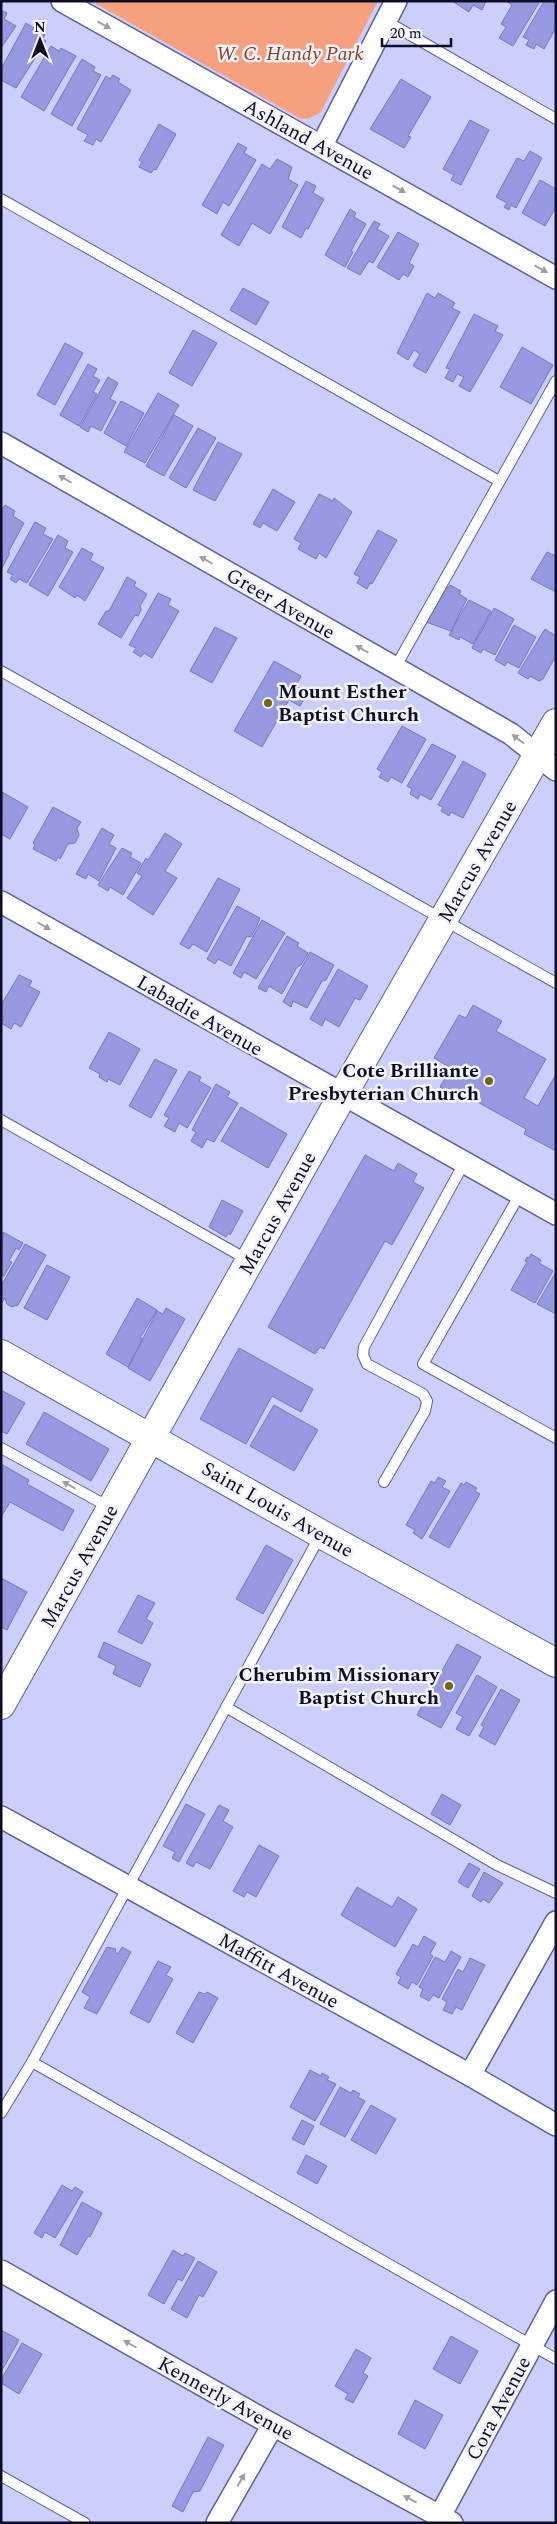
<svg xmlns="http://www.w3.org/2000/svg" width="557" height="2524" viewBox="0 0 557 2524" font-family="Spectral,serif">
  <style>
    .green { fill: #f6a080 }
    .building { fill: #9699df; stroke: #7678bb }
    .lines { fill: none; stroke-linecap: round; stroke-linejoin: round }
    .lane-casing { stroke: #5e60a1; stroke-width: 12 }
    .street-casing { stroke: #5e60a1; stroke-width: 24 }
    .secondary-casing { stroke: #5e60a1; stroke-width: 30 }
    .lane { stroke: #fff; stroke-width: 10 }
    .street { stroke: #fff; stroke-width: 21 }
    .secondary { stroke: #fff; stroke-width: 28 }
    .oneway { fill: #9f9ea8 }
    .poi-dot { fill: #756800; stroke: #f2f3fb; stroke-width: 2 }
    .labels { text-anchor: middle; stroke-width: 5; stroke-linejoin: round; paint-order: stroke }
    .park-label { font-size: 20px; font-style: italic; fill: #8b3d1e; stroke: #f2f3fb }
    .street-label { font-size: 20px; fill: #0e0d26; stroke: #f2f3fb }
    .poi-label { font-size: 20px; font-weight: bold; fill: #0e0d26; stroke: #f2f3fb; text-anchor: end }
  </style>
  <rect width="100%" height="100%" fill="#cbcffb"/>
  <polygon class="green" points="91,1 378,1 321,112 310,118 301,119"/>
  <g class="building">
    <polygon points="452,1 486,1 482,10 473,5 469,12"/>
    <polygon points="506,1 540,1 513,46 499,38 506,27 501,24 512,5"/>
    <polygon points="544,1 556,1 556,28 544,49 536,44 534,49 526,45 529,40 523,37"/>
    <polygon points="1,10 7,13 4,19 16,26 1,48"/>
    <polygon points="26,23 45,35 42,39 46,41 16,88 1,80 1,69"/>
    <polygon points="51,46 59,51 61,48 76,56 44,111 21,97"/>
    <polygon points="82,59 95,67 93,71 101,75 72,126 51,114"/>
    <polygon points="113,75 120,79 118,82 131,90 101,142 96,139 93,145 84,141 88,135 77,129 106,76 110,79"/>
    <polygon points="401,79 431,97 408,136 411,137 404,148 370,129"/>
    <polygon points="470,120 489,130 461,185 451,180 454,175 443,169"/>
    <polygon points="159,124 176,134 156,170 154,169 151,173 139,167 142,162 139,160"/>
    <polygon points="238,143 247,148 244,153 256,160 229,206 223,202 217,214 202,205"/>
    <polygon points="530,151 542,158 516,208 511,205 509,210 504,207 507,203 496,197 517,158 524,161"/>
    <polygon points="277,159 292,167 288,179 298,185 270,234 252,223 239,246 221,235 262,164 270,169"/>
    <polygon points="540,180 556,189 556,207 545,226 522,213"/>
    <polygon points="306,181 316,186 313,193 324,199 308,229 306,228 301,238 282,227"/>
    <polygon points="350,209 356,213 354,217 366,224 351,251 353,252 345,267 325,255"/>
    <polygon points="374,221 380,224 377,229 389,236 373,263 369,261 360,275 347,268"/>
    <polygon points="398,232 419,244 409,263 414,266 408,277 403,274 399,280 377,267"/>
    <polygon points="243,288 269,302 256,325 230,310"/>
    <polygon points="427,293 435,298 438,293 455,303 452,308 460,312 426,373 413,366 420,354 414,350 408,360 397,353"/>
    <polygon points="474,314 498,326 495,331 503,335 470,392 459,386 464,377 457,374 453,382 445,378 450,369 446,368"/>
    <polygon points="193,330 217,343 192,386 169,373"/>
    <polygon points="65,343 83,353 55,405 37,395"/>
    <polygon points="522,347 553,365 531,404 500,387"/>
    <polygon points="88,364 97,369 93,376 100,380 93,392 97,394 79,426 60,415"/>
    <polygon points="108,377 118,383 110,399 116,402 101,431 91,426 88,432 80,427"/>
    <polygon points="158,393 179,405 145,463 124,452"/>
    <polygon points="121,401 144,413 126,446 104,433"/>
    <polygon points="174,415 193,426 164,476 146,466"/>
    <polygon points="198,428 216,438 186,488 169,478"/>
    <polygon points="218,442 242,454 215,501 193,490"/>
    <polygon points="273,489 295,502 277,531 263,523 260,528 253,524"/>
    <polygon points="319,494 333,501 334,498 352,512 326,558 319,553 316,559 298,549 301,543 294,539"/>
    <polygon points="5,505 15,511 13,516 24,523 9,551 9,555 2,568 1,511"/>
    <polygon points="35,522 46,528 43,534 53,539 27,583 19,579 16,583 10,579 13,575 7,572"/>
    <polygon points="378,530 397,540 372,584 370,583 367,589 357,583 360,577 354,574"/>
    <polygon points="58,535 68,541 65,548 73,552 48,596 29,585"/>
    <polygon points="82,548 93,554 90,560 104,568 85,601 77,595 75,598 59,587"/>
    <polygon points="547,552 556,556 556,592 531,579"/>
    <polygon points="127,577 136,582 134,586 147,594 140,606 141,610 138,616 135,615 121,638 98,624 106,611 109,611"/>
    <polygon points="450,585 461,591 459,594 467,599 451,631 426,622 446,587 448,588"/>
    <polygon points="158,593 171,599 168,605 179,611 152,658 144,653 141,657 133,652 136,648 129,645"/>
    <polygon points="469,600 491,611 473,644 460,637 459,640 449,635"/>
    <polygon points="494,608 514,619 495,655 483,649 481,653 472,648"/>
    <polygon points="514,625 536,637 519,668 507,662 505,666 495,660"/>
    <polygon points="215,627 237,638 212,683 190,671"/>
    <polygon points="545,629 556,636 556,656 543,679 539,681 530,676 528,679 518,673"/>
    <polygon points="274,661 301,676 296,686 308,693 300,706 289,700 262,747 234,731"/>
    <polygon points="402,726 426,739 402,783 391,777 388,782 379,777 382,772 377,769"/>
    <polygon points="432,744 456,756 431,800 420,794 418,799 410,794 412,789 407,786"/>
    <polygon points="463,761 486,774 463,818 451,812 449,816 441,811 443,807 438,805"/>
    <polygon points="2,792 28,807 10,839 1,834"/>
    <polygon points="53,807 81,822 77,828 79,835 75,843 68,844 60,859 58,857 56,861 33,849 35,845 33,843"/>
    <polygon points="102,828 114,835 109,844 116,848 99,881 88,874 86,879 76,874"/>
    <polygon points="165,833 182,844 165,871 177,878 153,915 127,898 142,876 137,873 146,858 148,860"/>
    <polygon points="122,848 132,853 130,857 141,863 123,895 110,887 108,891 98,885"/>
    <polygon points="218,878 240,889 207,952 193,944 189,949 180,944"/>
    <polygon points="237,906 260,918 257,926 251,937 247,936 231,966 218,959 215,964 207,959"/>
    <polygon points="262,920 285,933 256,979 244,972 241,978 233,973"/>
    <polygon points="287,936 299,943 297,946 308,953 301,965 297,967 282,994 269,986 266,992 258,988"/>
    <polygon points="310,952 334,965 326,980 322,981 307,1008 293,1001 291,1007 283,1002"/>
    <polygon points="338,969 368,986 360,1000 355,998 339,1027 325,1019 322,1026 310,1019"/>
    <polygon points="19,975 32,981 29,986 40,992 21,1027 14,1023 11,1029 1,1023 4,1017 1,1016 1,1005"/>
    <polygon points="473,1005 502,1021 496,1031 546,1059 524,1098 538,1106 556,1074 556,1151 524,1134 526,1129 465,1095 463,1100 440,1087 451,1068 434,1058 459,1015 466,1018"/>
    <polygon points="109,1032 140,1049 120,1085 108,1079 107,1082 99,1077 100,1074 89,1068"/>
    <polygon points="155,1059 177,1070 151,1118 129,1106"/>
    <polygon points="189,1071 201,1077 199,1081 211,1088 187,1128 179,1123 175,1132 164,1126 169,1118 164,1115"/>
    <polygon points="216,1084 230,1092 227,1097 238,1103 214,1142 207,1139 202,1148 191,1141 196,1132 192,1130"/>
    <polygon points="241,1107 287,1134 268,1168 221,1141"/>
    <polygon points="365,1155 394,1171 398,1163 417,1174 413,1182 424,1188 392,1245 385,1241 324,1349 320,1347 315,1354 268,1327"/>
    <polygon points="222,1200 243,1211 230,1235 228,1233 226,1237 209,1227"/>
    <polygon points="3,1232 23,1243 19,1250 16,1248 9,1261 12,1262 4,1276 1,1275"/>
    <polygon points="25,1244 46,1255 18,1305 12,1307 7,1304 5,1298 1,1304 1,1286"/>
    <polygon points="531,1254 541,1260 539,1263 553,1271 535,1303 511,1290 527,1262 525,1261 527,1257 529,1258"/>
    <polygon points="47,1265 70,1277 47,1320 24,1308"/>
    <polygon points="556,1272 556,1314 537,1304"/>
    <polygon points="137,1298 157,1310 140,1338 143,1339 128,1367 106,1354"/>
    <polygon points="166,1308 185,1319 150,1381 128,1368 157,1311 163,1314"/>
    <polygon points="239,1348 313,1389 301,1412 272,1396 246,1444 200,1419"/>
    <polygon points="1,1390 25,1403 7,1434 1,1431"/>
    <polygon points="274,1405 318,1430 294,1471 250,1446"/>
    <polygon points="44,1412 109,1449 91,1481 26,1444"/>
    <polygon points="1,1464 29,1480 27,1484 74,1510 63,1531 10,1502 1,1517"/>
    <polygon points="438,1477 446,1481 442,1487 450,1491 422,1539 413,1533 415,1530 406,1525 431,1481 435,1483"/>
    <polygon points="466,1482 477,1488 475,1491 480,1494 449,1548 429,1537 461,1483 464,1485"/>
    <polygon points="266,1545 293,1560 263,1614 236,1599"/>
    <polygon points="1,1578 27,1592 7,1630 1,1627"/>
    <polygon points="138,1595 155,1603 146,1619 153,1623 142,1644 118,1632"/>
    <polygon points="104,1642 151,1664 140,1687 113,1674 116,1666 98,1657"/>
    <polygon points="457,1644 481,1657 441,1728 417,1715"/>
    <polygon points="477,1675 497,1687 469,1736 456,1729 463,1717 456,1713"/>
    <polygon points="501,1689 520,1700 495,1745 479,1736 484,1727 481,1725"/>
    <polygon points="442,1794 461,1805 450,1825 431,1814"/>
    <polygon points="186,1804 205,1814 179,1862 172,1858 175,1852 163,1846"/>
    <polygon points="219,1805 229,1810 223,1821 233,1827 210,1869 196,1862 193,1867 186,1863"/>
    <polygon points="259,1845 279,1856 256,1897 247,1892 244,1897 233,1891"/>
    <polygon points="469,1863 480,1869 468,1888 458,1882"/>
    <polygon points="484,1872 503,1883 489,1903 483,1899 481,1902 472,1896"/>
    <polygon points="357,1887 392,1907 398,1897 417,1909 395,1947 341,1915"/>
    <polygon points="424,1936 436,1943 430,1954 433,1956 417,1985 412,1982 408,1989 398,1983 401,1977 396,1974 413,1944 418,1947"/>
    <polygon points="107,1947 116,1949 115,1951 118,1954 122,1947 131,1952 97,2014 84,2008 90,1997 82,1992"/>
    <polygon points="451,1951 461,1957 439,1998 433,1995 429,2001 420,1996 423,1989 419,1987 435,1957 445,1962"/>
    <polygon points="470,1958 485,1965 462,2010 456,2007 452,2014 443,2010 447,2002 442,1999 458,1969 463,1972"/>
    <polygon points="158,1961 171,1967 166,1975 173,1979 149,2023 130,2013"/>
    <polygon points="199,1992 205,1994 207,1992 218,1998 193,2043 176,2033"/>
    <polygon points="310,2070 321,2076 322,2073 329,2077 327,2080 336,2084 315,2121 290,2107"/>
    <polygon points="340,2087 351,2093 353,2090 360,2094 358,2097 365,2101 345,2137 320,2124"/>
    <polygon points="371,2105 396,2119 376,2154 351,2140"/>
    <polygon points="302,2120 314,2126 304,2145 292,2139"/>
    <polygon points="306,2155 327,2166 317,2184 297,2173"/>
    <polygon points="62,2185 72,2191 75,2187 83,2192 55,2238 45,2232 42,2238 34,2233"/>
    <polygon points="82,2202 102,2213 90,2237 88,2236 77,2255 60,2245"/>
    <polygon points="173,2250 183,2256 185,2253 195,2258 182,2281 178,2279 164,2304 148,2295"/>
    <polygon points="198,2261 217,2272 203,2297 199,2295 187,2318 171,2309"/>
    <polygon points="1,2330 19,2340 1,2372"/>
    <polygon points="451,2336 478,2351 460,2384 433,2369"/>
    <polygon points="22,2343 42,2354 19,2394 1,2383 1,2380"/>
    <polygon points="356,2349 371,2358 363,2373 368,2376 353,2403 345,2399 348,2394 335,2386"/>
    <polygon points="415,2400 443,2415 425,2449 398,2434"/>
    <polygon points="208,2437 224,2445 200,2491 193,2492 183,2512 172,2506"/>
  </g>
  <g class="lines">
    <g class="lane-casing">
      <g id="lane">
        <polyline points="386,21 556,119"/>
        <polyline points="1,199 499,481"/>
        <polyline points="395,668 556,381"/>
        <polyline points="1,671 556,983"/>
        <polyline points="1,1120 248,1260"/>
        <polyline points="520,1194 423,1364 556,1438"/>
        <polyline points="1,1448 111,1508"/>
        <polyline points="384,1482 425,1411 427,1401 423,1394 367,1364 363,1355 364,1347 464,1163"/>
        <polyline points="226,1707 497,1865 556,1893"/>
        <polyline points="32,2062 556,2359"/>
        <polyline points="1,2113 32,2062 321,1534"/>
        <polyline points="1,2476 85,2523"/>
      </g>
    </g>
    <g class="street-casing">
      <g id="street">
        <polyline points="62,1 556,278"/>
        <polyline points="322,145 396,1"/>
        <polyline points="1,443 511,734 556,770"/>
        <polyline points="1,902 556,1214"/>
        <polyline points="1,1817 470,2075 556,2125"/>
        <polyline points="470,2075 556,1922"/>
        <polyline points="1,2271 273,2425 452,2523"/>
        <polyline points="440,2516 556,2301"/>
        <polyline points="217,2523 273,2425"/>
      </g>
    </g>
    <g class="secondary-casing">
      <g id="secondary">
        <polyline points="1,1354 321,1534 556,1663"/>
        <polyline points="1,1705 342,1096 556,723"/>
      </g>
    </g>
    <use href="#lane" class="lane"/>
    <use href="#street" class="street"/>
    <use href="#secondary" class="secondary"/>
  </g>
  <defs><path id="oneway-solid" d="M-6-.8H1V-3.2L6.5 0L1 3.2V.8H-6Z" transform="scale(1.25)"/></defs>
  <g class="oneway">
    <use href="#oneway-solid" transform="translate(104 25) rotate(29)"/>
    <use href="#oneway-solid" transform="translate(399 189) rotate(29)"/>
    <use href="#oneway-solid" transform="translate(541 269) rotate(29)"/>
    <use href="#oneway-solid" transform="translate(65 479) rotate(-150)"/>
    <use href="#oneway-solid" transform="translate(206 560) rotate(-150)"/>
    <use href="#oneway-solid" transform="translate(362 649) rotate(-150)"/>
    <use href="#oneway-solid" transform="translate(518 739) rotate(-143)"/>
    <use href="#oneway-solid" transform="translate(44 926) rotate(30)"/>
    <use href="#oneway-solid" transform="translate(69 1485) rotate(-151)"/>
    <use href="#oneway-solid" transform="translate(130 2344) rotate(-150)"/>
    <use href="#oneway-solid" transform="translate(241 2480) rotate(-60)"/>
    <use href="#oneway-solid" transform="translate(410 2499) rotate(-152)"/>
  </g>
  <g class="poi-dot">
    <circle cx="268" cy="703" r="5"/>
    <circle cx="489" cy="1081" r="5"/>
    <circle cx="449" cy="1686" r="5"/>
  </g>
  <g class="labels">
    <g class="park-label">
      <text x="290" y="60">W. C. Handy Park</text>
    </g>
    <g class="street-label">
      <text transform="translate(309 139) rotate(29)" y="7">Ashland Avenue</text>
      <text transform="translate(281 603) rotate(30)" y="7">Greer Avenue</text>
      <text transform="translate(477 861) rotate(-60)" y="7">Marcus Avenue</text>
      <text transform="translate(200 1015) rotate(30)" y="7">Labadie Avenue</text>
      <text transform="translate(277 1213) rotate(-61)" y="7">Marcus Avenue</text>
      <text transform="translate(278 1509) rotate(30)" y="7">Saint Louis Avenue</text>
      <text transform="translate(79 1566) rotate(-61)" y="7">Marcus Avenue</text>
      <text transform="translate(279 1970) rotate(29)" y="7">Maffitt Avenue</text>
      <text transform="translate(226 2398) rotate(29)" y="7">Kennerly Avenue</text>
      <text transform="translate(498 2408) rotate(-62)" y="7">Cora Avenue</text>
    </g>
    <g class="poi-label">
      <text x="278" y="698" text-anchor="start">Mount Esther<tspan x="278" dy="23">Baptist Church</tspan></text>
      <text x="479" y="1077">Cote Brilliante<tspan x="479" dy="23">Presbyterian Church</tspan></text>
      <text x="439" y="1681">Cherubim Missionary<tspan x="439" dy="23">Baptist Church</tspan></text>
    </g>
  </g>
  <rect width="557" height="2524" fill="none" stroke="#0e0d26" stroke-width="5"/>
  <g transform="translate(40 40)" stroke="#f2f3fb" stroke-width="4" paint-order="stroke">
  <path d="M0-4L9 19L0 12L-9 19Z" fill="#0e0d26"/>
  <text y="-8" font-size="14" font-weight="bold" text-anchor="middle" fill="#0e0d26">N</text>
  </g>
  <path d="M382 38v8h69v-8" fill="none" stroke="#0e0d26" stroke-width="2.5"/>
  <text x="390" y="38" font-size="15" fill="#0e0d26" stroke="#f2f3fb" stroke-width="4" paint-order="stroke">20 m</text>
</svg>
